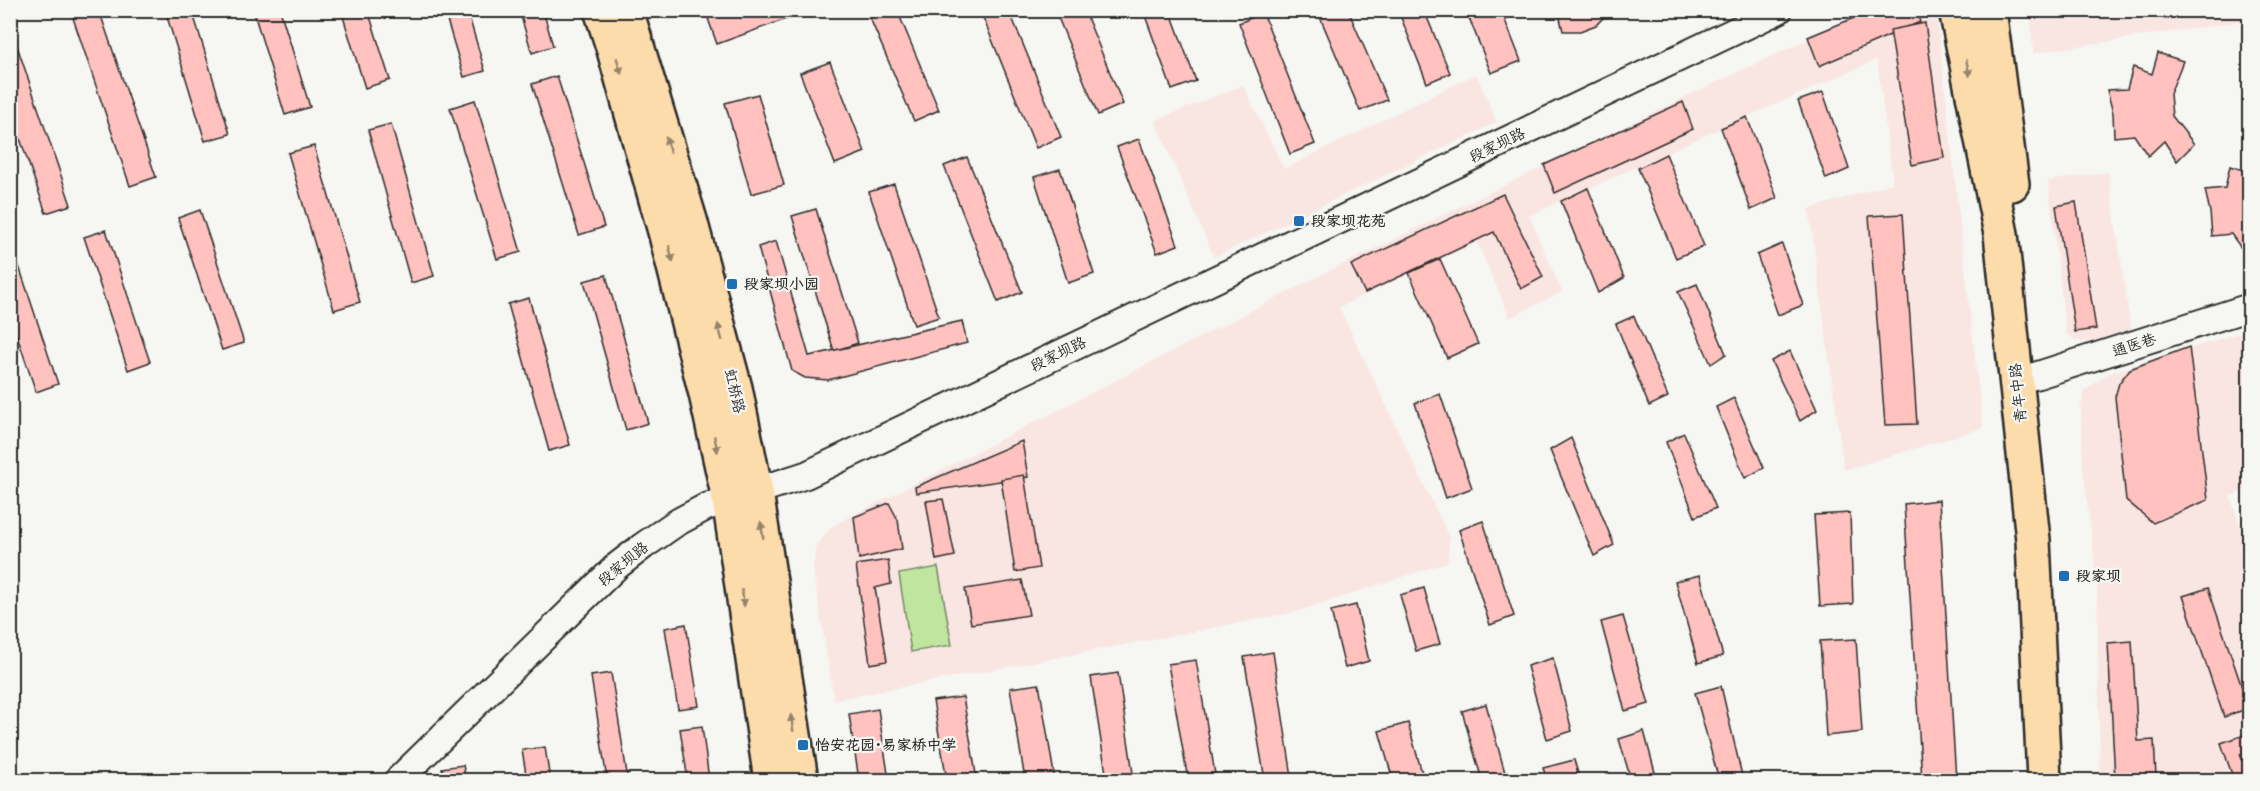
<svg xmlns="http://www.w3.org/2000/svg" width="2260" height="791" viewBox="0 0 2260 791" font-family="Mali,'LXGW WenKai TC',sans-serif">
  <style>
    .built { fill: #f9e6e3 }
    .green { fill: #bfe59f; stroke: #758865; stroke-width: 1.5 }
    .building { fill: #ffc2bf; stroke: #2b2b2b; stroke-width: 1.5 }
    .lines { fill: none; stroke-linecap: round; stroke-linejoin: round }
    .minor-casing { stroke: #2b2b2b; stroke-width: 30 }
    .major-casing { stroke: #2b2b2b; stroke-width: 38 }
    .minor { stroke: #f6f6f2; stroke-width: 26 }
    .major { stroke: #fddcac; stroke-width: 33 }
    .oneway { fill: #94846c }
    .poi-dot { fill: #1f6fb2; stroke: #f6f6f2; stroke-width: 2 }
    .labels { text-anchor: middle; stroke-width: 4.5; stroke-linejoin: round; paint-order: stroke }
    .street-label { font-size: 15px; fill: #2b2b2b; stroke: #f6f6f2 }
    .poi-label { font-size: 15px; font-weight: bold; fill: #2b2b2b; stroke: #f6f6f2; text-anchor: start }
  </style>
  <rect width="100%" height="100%" fill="#f6f6f2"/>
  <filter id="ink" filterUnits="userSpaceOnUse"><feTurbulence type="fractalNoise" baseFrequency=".0167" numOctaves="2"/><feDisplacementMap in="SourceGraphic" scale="12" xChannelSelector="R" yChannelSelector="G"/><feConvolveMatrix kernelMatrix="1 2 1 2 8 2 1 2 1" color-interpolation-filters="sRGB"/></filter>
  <g filter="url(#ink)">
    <g class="built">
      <polygon points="2249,10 2249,20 2033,53 2030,11"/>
      <polygon points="1868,11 1936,11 1983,428 1844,470 1809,209 1893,183 1877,60 1712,132 1529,216 1562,292 1510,318 1477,242 1339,307 1449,537 1448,562 1296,612 834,700 813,569 816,546 832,526 1323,274 1696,92"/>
      <polygon points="1476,74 1497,122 1214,257 1155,121 1243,85 1284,169"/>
      <polygon points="2108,172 2131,330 2089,342 2076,341 2066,333 2048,181"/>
      <polygon points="2249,330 2249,489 2230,496 2249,551 2249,780 2100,780 2097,583 2083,468 2081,404 2086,390 2107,374"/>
    </g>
    <polygon class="green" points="938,567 952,645 911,652 899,574"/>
    <g class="building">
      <polygon points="84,10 99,10 156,177 130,186 72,15"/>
      <polygon points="165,10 192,10 230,134 205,141"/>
      <polygon points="253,10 280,10 310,107 285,115"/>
      <polygon points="341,10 368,10 390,80 365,88"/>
      <polygon points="444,10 467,10 485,71 464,77"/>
      <polygon points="519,10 543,10 553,46 532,53"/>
      <polygon points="705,10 787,10 789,18 717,44"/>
      <polygon points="887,10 897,10 939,110 914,121 870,18"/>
      <polygon points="980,10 1009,10 1061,137 1036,148"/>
      <polygon points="1055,10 1084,10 1123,104 1098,115"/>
      <polygon points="1143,10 1170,10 1196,81 1172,90"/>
      <polygon points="1317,10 1348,10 1387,100 1360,111"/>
      <polygon points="1398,10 1424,10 1450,73 1427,83"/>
      <polygon points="1466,10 1501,10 1521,61 1491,73"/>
      <polygon points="1558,10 1613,10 1607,14 1596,25 1580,31 1563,31"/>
      <polygon points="1873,10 1916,10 1920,22 1819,66 1808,37"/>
      <polygon points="1263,13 1315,144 1290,154 1239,23"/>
      <polygon points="1925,23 1944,158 1912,165 1890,30"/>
      <polygon points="10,34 13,34 71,205 46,213 10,110"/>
      <polygon points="2158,53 2183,61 2170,94 2172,116 2194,144 2177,161 2164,141 2148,156 2134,135 2114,137 2113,113 2107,90 2127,89 2133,67 2152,74"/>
      <polygon points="830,62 865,152 835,164 800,73"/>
      <polygon points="557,76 604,227 579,235 532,84"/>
      <polygon points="1823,92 1849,169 1826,179 1798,101"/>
      <polygon points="758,94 784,185 751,194 725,103"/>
      <polygon points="475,100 521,252 497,259 450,108"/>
      <polygon points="1683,102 1693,129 1555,193 1544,165"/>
      <polygon points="1747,117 1777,198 1751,210 1721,128"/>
      <polygon points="391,124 434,276 411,283 368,130"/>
      <polygon points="1139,139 1178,245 1157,253 1117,147"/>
      <polygon points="314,146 360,302 334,310 288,153"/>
      <polygon points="1666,154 1704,246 1676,258 1638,168"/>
      <polygon points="967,157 1022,292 998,302 944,166"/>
      <polygon points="2230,166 2250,172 2250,252 2246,255 2231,234 2212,236 2210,212 2205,190 2225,188"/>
      <polygon points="1060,169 1094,274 1068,283 1034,177"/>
      <polygon points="894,184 939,317 914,325 869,192"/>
      <polygon points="1588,188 1624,278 1598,293 1561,201"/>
      <polygon points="1503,194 1543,277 1521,289 1494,232 1365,293 1351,265"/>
      <polygon points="2076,202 2096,329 2075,332 2056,206"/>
      <polygon points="816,209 858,343 834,351 792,216"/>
      <polygon points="200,210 244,343 222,350 178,218"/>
      <polygon points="1903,214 1917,424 1885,425 1869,216"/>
      <polygon points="106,230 150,362 128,370 84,237"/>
      <polygon points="776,241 809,356 962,321 967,343 828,380 805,378 792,371 758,247"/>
      <polygon points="1782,244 1803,305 1778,315 1757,255"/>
      <polygon points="14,251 58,384 36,392 10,315 10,253"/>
      <polygon points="1440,259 1478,344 1447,358 1409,273"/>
      <polygon points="606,275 648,423 626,430 584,281"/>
      <polygon points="1697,284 1726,354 1711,364 1678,292"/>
      <polygon points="529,298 570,445 549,451 508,304"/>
      <polygon points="1634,316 1668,397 1649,406 1616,324"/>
      <polygon points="2189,347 2208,500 2153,523 2126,500 2115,397 2119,383 2130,369"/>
      <polygon points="1790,351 1817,410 1800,421 1771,361"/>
      <polygon points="1440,394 1472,488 1446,498 1415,403"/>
      <polygon points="1734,398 1764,468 1745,478 1716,407"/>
      <polygon points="1684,433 1716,508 1695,517 1666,442"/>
      <polygon points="1571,438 1614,545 1594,556 1550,450"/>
      <polygon points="1022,441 1028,477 916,493 915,487"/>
      <polygon points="1024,475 1039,568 1015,572 1001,479"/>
      <polygon points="943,499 955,556 936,560 926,501"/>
      <polygon points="1939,500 1956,780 1922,780 1904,504"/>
      <polygon points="889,503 898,520 902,549 859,559 854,517"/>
      <polygon points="1850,513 1853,604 1820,606 1814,515"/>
      <polygon points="1483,521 1514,616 1490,625 1459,530"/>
      <polygon points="888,560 891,584 875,588 887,661 870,664 856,565"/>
      <polygon points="1700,575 1723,656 1698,663 1675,581"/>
      <polygon points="1022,580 1029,615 971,624 965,589"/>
      <polygon points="1424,588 1440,644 1416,651 1400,595"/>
      <polygon points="2208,588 2249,708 2224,717 2183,596"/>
      <polygon points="1356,605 1369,661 1345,668 1331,611"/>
      <polygon points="1623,616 1649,704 1625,711 1601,622"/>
      <polygon points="686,624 699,706 678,709 665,628"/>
      <polygon points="1856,639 1862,732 1826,736 1820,641"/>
      <polygon points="2132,641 2138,741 2154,740 2156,777 2115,779 2108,643"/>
      <polygon points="1273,652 1292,777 1265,780 1244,657"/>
      <polygon points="1553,658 1572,731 1547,739 1527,666"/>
      <polygon points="1196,660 1216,780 1188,780 1168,664"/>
      <polygon points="611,673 628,780 607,780 591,676"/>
      <polygon points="1118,673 1134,780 1107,780 1091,677"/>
      <polygon points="1039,684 1055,780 1025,780 1010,688"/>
      <polygon points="1721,686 1743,780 1719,780 1695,693"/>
      <polygon points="963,697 977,780 947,780 933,701"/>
      <polygon points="1486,704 1507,780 1482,780 1462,711"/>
      <polygon points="878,709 889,780 859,780 849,714"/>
      <polygon points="1408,723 1424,780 1393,780 1379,731"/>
      <polygon points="702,726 709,780 688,780 680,729"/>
      <polygon points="1644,731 1657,780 1631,780 1619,739"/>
      <polygon points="2250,733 2250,751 2240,754 2250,780 2234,780 2221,743"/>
      <polygon points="545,747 550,780 527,780 522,750"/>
      <polygon points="1574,760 1580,780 1547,780 1543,768"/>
      <polygon points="463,765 466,780 444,780 442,768"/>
    </g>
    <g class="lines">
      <g class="minor-casing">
        <g id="minor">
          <polyline points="2017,379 2035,376 2250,307"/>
          <polyline points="398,780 617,566 643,546 676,523 706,507 806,475 1779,10"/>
        </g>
      </g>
      <g class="major-casing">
        <g id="major">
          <polyline points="601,10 614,50 666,235 706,394 729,499 771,780"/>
          <polyline points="626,10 690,220 735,388 756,492 801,780"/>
          <polyline points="1956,10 2001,234 2033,540 2044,780"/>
          <polyline points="1989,10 2012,184"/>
        </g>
      </g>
      <use href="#minor" class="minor"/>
      <use href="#major" class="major"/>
    </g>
    <defs><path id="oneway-solid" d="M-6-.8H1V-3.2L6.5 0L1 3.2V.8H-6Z" transform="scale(1.5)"/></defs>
    <g class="oneway">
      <use href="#oneway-solid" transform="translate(619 66) rotate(74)"/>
      <use href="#oneway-solid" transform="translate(1968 68) rotate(78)"/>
      <use href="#oneway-solid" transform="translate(668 145) rotate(-106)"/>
      <use href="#oneway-solid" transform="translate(671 254) rotate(76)"/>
      <use href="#oneway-solid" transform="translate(720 332) rotate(-105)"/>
      <use href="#oneway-solid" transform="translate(716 444) rotate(78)"/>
      <use href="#oneway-solid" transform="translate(762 530) rotate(-99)"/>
      <use href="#oneway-solid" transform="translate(743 598) rotate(81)"/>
      <use href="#oneway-solid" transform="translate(792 723) rotate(-99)"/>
    </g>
  </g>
  <g class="poi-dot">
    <rect x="1293" y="215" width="12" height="12" rx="3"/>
    <rect x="726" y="278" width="12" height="12" rx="3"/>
    <rect x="2058" y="570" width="12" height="12" rx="3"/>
    <rect x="797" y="739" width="12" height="12" rx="3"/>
  </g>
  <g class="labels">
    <g class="street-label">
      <text transform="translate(1497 145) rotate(-26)" y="5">段家坝路</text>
      <text transform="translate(2134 345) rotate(-18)" y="5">通医巷</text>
      <text transform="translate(1058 354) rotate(-26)" y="5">段家坝路</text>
      <text transform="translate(735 391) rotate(77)" y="5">虹桥路</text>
      <text transform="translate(2018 393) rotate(-96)" y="5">青年中路</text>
      <text transform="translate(623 564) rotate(-40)" y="5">段家坝路</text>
    </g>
    <g class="poi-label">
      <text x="1311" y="226">段家坝花苑</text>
      <text x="744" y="289">段家坝小园</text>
      <text x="2076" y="581">段家坝</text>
      <text x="815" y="750">怡安花园·易家桥中学</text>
    </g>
  </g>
  <rect width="2260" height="791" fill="none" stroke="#f6f6f2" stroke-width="36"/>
  <rect x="18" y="18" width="2224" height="755" fill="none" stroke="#2b2b2b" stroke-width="2" filter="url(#ink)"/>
</svg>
